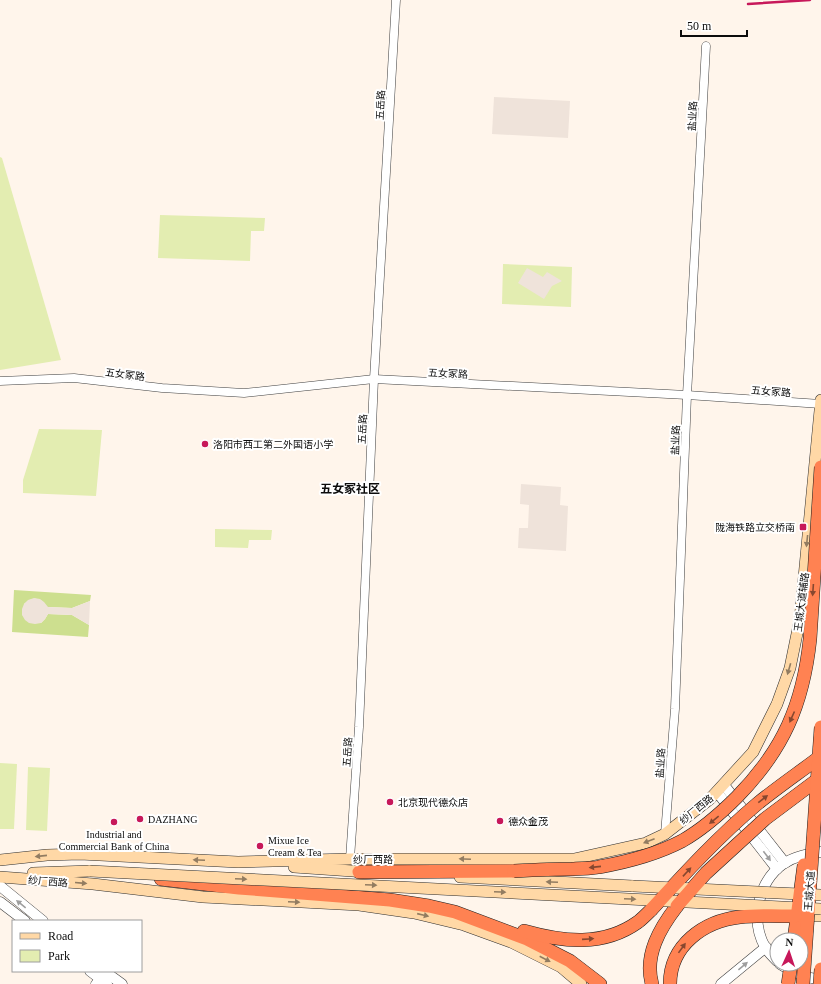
<svg xmlns="http://www.w3.org/2000/svg" width="821" height="984" viewBox="0 0 821 984" font-family="'Times New Roman','Noto Sans SC',serif">
  <style>
    .green { fill: #e3edb1 }
    .forest { fill: #cddf8f }
    .plaza { fill: #efe3da }
    .lines { fill: none; stroke-linecap: round; stroke-linejoin: round }
    .minor-casing { stroke: #3f3f3f; stroke-width: 9 }
    .tertiary-casing { stroke: #3f3f3f; stroke-width: 11 }
    .secondary-casing { stroke: #2e2e2e; stroke-width: 12 }
    .trunk-casing { stroke: #1d1d1d; stroke-width: 14 }
    .minor { stroke: #fff; stroke-width: 8 }
    .tertiary { stroke: #fff; stroke-width: 10 }
    .secondary { stroke: #ffd8a6; stroke-width: 11 }
    .trunk { stroke: #ff8252; stroke-width: 13 }
    .rail { stroke: #c7185a; stroke-width: 2.5 }
    .secondary-bridge-casing { stroke: #2e2e2e; stroke-width: 12; stroke-linecap: butt }
    .trunk-bridge-casing { stroke: #1d1d1d; stroke-width: 14; stroke-linecap: butt }
    .secondary-bridge { stroke: #ffd8a6; stroke-width: 11 }
    .trunk-bridge { stroke: #ff8252; stroke-width: 13 }
    .oneway { fill: #927c61 }
    .oneway2 { fill: #86472f }
    .oneway3 { fill: #9e9e9e }
    .poi-dot { fill: #c7185a; stroke: #fff; stroke-width: 1.5 }
    .labels { text-anchor: middle; stroke-width: 4; stroke-linejoin: round; paint-order: stroke }
    .street-label { font-size: 10px; fill: #0c0c0c; stroke: #fff }
    .poi-label { font-size: 10px; fill: #0c0c0c; stroke: #fff; text-anchor: start }
    .quarter-label { font-size: 12px; font-weight: bold; fill: #0c0c0c; stroke: #fff }
  </style>
  <rect width="100%" height="100%" fill="#fff5eb"/>
  <g class="green">
    <polygon points="0,157 2,158 61,360 0,370"/>
    <polygon points="160,215 265,218 264,231 251,231 250,261 158,258"/>
    <polygon points="503,264 572,267 571,307 502,304"/>
    <polygon points="39,429 102,430 96,496 23,493 23,480"/>
    <polygon points="215,529 272,530 271,540 249,540 248,548 215,547"/>
    <polygon points="0,763 17,764 14,829 0,829"/>
    <polygon points="28,767 50,768 47,831 26,830"/>
  </g>
  <path class="forest" d="M14,590L91,595L90,601L72,608L47,607C41,597 33,596 24,604L41,623L45,619L48,614L72,615L89,625L88,637L12,632Z"/>
  <g class="plaza">
    <polygon points="494,97 570,101 568,138 492,134"/>
    <polygon points="527,268 543,277 547,272 562,281 552,286 544,299 518,283"/>
    <polygon points="521,484 561,487 560,505 568,506 566,551 518,548 519,528 528,528 529,505 520,504"/>
    <polygon points="34,598 40,599 44,602 48,607 72,608 90,601 89,625 72,615 48,614 45,619 41,623 35,624 29,623 25,620 22,615 22,609 24,604 28,600"/>
  </g>
  <g class="lines">
    <g class="minor-casing">
      <g id="minor">
        <polyline points="0,381 74,378 162,388 244,393 374,379 687,395 821,404"/>
        <polyline points="665,834 675,709 687,395 706,46"/>
        <polyline points="350,859 359,727 374,379 396,0"/>
        <polyline points="95,984 103,974"/>
      </g>
    </g>
    <g class="tertiary-casing">
      <g id="tertiary">
        <polyline points="724,785 785,863"/>
        <polyline points="717,792 777,869"/>
        <polyline points="0,886 43,921"/>
        <polyline points="0,902 25,921"/>
        <path d="M777,961C773,957 768,952 765,947C750,920 758,882 783,864C795,856 808,854 821,852"/>
        <path d="M780,964C793,972 805,979 821,979"/>
        <polyline points="90,971 107,984"/>
        <polyline points="104,971 122,984"/>
        <polyline points="721,984 766,947"/>
      </g>
    </g>
    <g class="secondary-casing">
      <g id="secondary">
        <polyline points="0,860 47,855 80,854 238,862 350,859 574,859 646,843 665,834 710,799 753,752 777,704 790,668 800,619 821,400"/>
        <polyline points="294,867 367,872"/>
        <polyline points="33,873 90,871"/>
        <polyline points="0,877 93,884 203,897 359,905 414,913 464,925 511,942 561,967 581,984"/>
        <polyline points="460,877 633,886"/>
        <polyline points="800,916 821,916"/>
      </g>
    </g>
    <g class="trunk-casing">
      <g id="trunk">
        <polyline points="359,872 514,871"/>
        <polyline points="161,879 239,888 390,900 429,906 455,912 527,939 570,961 600,984"/>
        <path d="M524,931C563,942 603,947 638,922C642,919 647,914 651,910"/>
        <path d="M652,984C644,955 660,928 677,906"/>
      </g>
    </g>
    <use href="#minor" class="minor"/>
    <use href="#tertiary" class="tertiary"/>
    <use href="#secondary" class="secondary"/>
    <use href="#trunk" class="trunk"/>
    <polyline class="rail" points="748,4 810,0"/>
    <g class="secondary-bridge-casing">
      <g id="secondary-bridge">
        <polyline points="90,871 821,909"/>
        <polyline points="633,886 821,895"/>
      </g>
    </g>
    <g class="trunk-bridge-casing">
      <g id="trunk-bridge">
        <path d="M514,871C533,870 552,869 572,869C580,868 590,869 599,867C627,862 657,854 682,841C703,829 720,814 737,797C783,750 803,705 810,639L821,467"/>
        <polyline points="677,906 706,873 765,819 821,777"/>
        <path d="M651,910C685,873 719,836 757,804C778,787 800,772 821,756"/>
        <polyline points="794,940 804,865"/>
        <path d="M670,984C670,945 704,921 740,917C758,915 777,916 795,916"/>
        <polyline points="788,984 791,964"/>
        <polyline points="803,984 821,727"/>
        <polyline points="820,984 821,969"/>
      </g>
    </g>
    <use href="#secondary-bridge" class="secondary-bridge"/>
    <use href="#trunk-bridge" class="trunk-bridge"/>
  </g>
  <defs><path id="oneway-solid" d="M-6-.8H1V-3.2L6.5 0L1 3.2V.8H-6Z"/></defs>
  <g class="oneway">
    <use href="#oneway-solid" transform="translate(807 541) rotate(96)"/>
    <use href="#oneway-solid" transform="translate(789 669) rotate(106)"/>
    <use href="#oneway-solid" transform="translate(649 841) rotate(159)"/>
    <use href="#oneway-solid" transform="translate(41 856) rotate(174)"/>
    <use href="#oneway-solid" transform="translate(465 859) rotate(-178)"/>
    <use href="#oneway-solid" transform="translate(199 860) rotate(-177)"/>
    <use href="#oneway-solid" transform="translate(241 879) rotate(3)"/>
    <use href="#oneway-solid" transform="translate(552 882) rotate(-177)"/>
    <use href="#oneway-solid" transform="translate(81 883) rotate(5)"/>
    <use href="#oneway-solid" transform="translate(371 885) rotate(3)"/>
    <use href="#oneway-solid" transform="translate(500 892) rotate(3)"/>
    <use href="#oneway-solid" transform="translate(630 899) rotate(3)"/>
    <use href="#oneway-solid" transform="translate(294 902) rotate(3)"/>
    <use href="#oneway-solid" transform="translate(423 915) rotate(13)"/>
    <use href="#oneway-solid" transform="translate(545 959) rotate(27)"/>
  </g>
  <g class="oneway2">
    <use href="#oneway-solid" transform="translate(813 590) rotate(94)"/>
    <use href="#oneway-solid" transform="translate(792 717) rotate(114)"/>
    <use href="#oneway-solid" transform="translate(763 799) rotate(-38)"/>
    <use href="#oneway-solid" transform="translate(714 820) rotate(141)"/>
    <use href="#oneway-solid" transform="translate(595 867) rotate(174)"/>
    <use href="#oneway-solid" transform="translate(687 872) rotate(-47)"/>
    <use href="#oneway-solid" transform="translate(588 939) rotate(-4)"/>
    <use href="#oneway-solid" transform="translate(682 948) rotate(-54)"/>
  </g>
  <g class="oneway3">
    <use href="#oneway-solid" transform="translate(767 856) rotate(53)"/>
    <use href="#oneway-solid" transform="translate(21 904) rotate(-141)"/>
    <use href="#oneway-solid" transform="translate(743 966) rotate(-40)"/>
  </g>
  <g class="poi-dot">
    <circle cx="205" cy="444" r="4"/>
    <rect x="799" y="523" width="8" height="8" rx="2"/>
    <circle cx="390" cy="802" r="4"/>
    <circle cx="140" cy="819" r="4"/>
    <circle cx="500" cy="821" r="4"/>
    <circle cx="114" cy="822" r="4"/>
    <circle cx="260" cy="846" r="4"/>
  </g>
  <g class="labels">
    <g class="street-label">
      <text transform="translate(380 105) rotate(-87)" y="4">五岳路</text>
      <text transform="translate(692 116) rotate(-87)" y="4">盐业路</text>
      <text transform="translate(448 373) rotate(3)" y="4">五女冢路</text>
      <text transform="translate(125 374) rotate(7)" y="4">五女冢路</text>
      <text transform="translate(771 391) rotate(4)" y="4">五女冢路</text>
      <text transform="translate(362 429) rotate(-87)" y="4">五岳路</text>
      <text transform="translate(675 440) rotate(-88)" y="4">盐业路</text>
      <text transform="translate(801 602) rotate(-83)" y="4">王城大道辅路</text>
      <text transform="translate(347 752) rotate(-86)" y="4">五岳路</text>
      <text transform="translate(660 763) rotate(-86)" y="4">盐业路</text>
      <text transform="translate(696 809) rotate(-39)" y="4">纱厂西路</text>
      <text x="373" y="863">纱厂西路</text>
      <text transform="translate(48 881) rotate(5)" y="4">纱厂西路</text>
      <text transform="translate(809 891) rotate(-86)" y="4">王城大道</text>
    </g>
    <g class="poi-label">
      <text x="213" y="448">洛阳市西工第二外国语小学</text>
      <text x="795" y="531" text-anchor="end">陇海铁路立交桥南</text>
      <text x="398" y="806">北京现代德众店</text>
      <text x="148" y="823">DAZHANG</text>
      <text x="508" y="825">德众金茂</text>
      <text x="114" y="838" text-anchor="middle">Industrial and<tspan x="114" dy="12">Commercial Bank of China</tspan></text>
      <text x="268" y="844">Mixue Ice<tspan x="268" dy="12">Cream &amp; Tea</tspan></text>
    </g>
    <g class="quarter-label">
      <text x="350" y="493">五女冢社区</text>
    </g>
  </g>
  <rect x="12" y="920" width="130" height="52" fill="#ffffff" stroke="#9e9e9e"/>
  <rect x="20" y="933" width="20" height="6" fill="#ffd8a6" stroke="#9e9e9e"/>
  <text x="48" y="940" font-size="12" fill="#0c0c0c">Road</text>
  <rect x="20" y="950" width="20" height="12" fill="#e3edb1" stroke="#9e9e9e"/>
  <text x="48" y="960" font-size="12" fill="#0c0c0c">Park</text>
  <g transform="translate(789 952) rotate(3)"><circle r="19" fill="#ffffff" stroke="#9e9e9e"/>
  <path d="M0-3L7 15L0 10L-7 15Z" fill="#c7185a"/>
  <text y="-6" font-size="11" font-weight="bold" text-anchor="middle" fill="#0c0c0c">N</text>
  </g>
  <path d="M681 30v6h66v-6" fill="none" stroke="#0c0c0c" stroke-width="2"/>
  <text x="687" y="30" font-size="12" fill="#0c0c0c" stroke="#ffffff" stroke-width="3" paint-order="stroke">50 m</text>
</svg>
